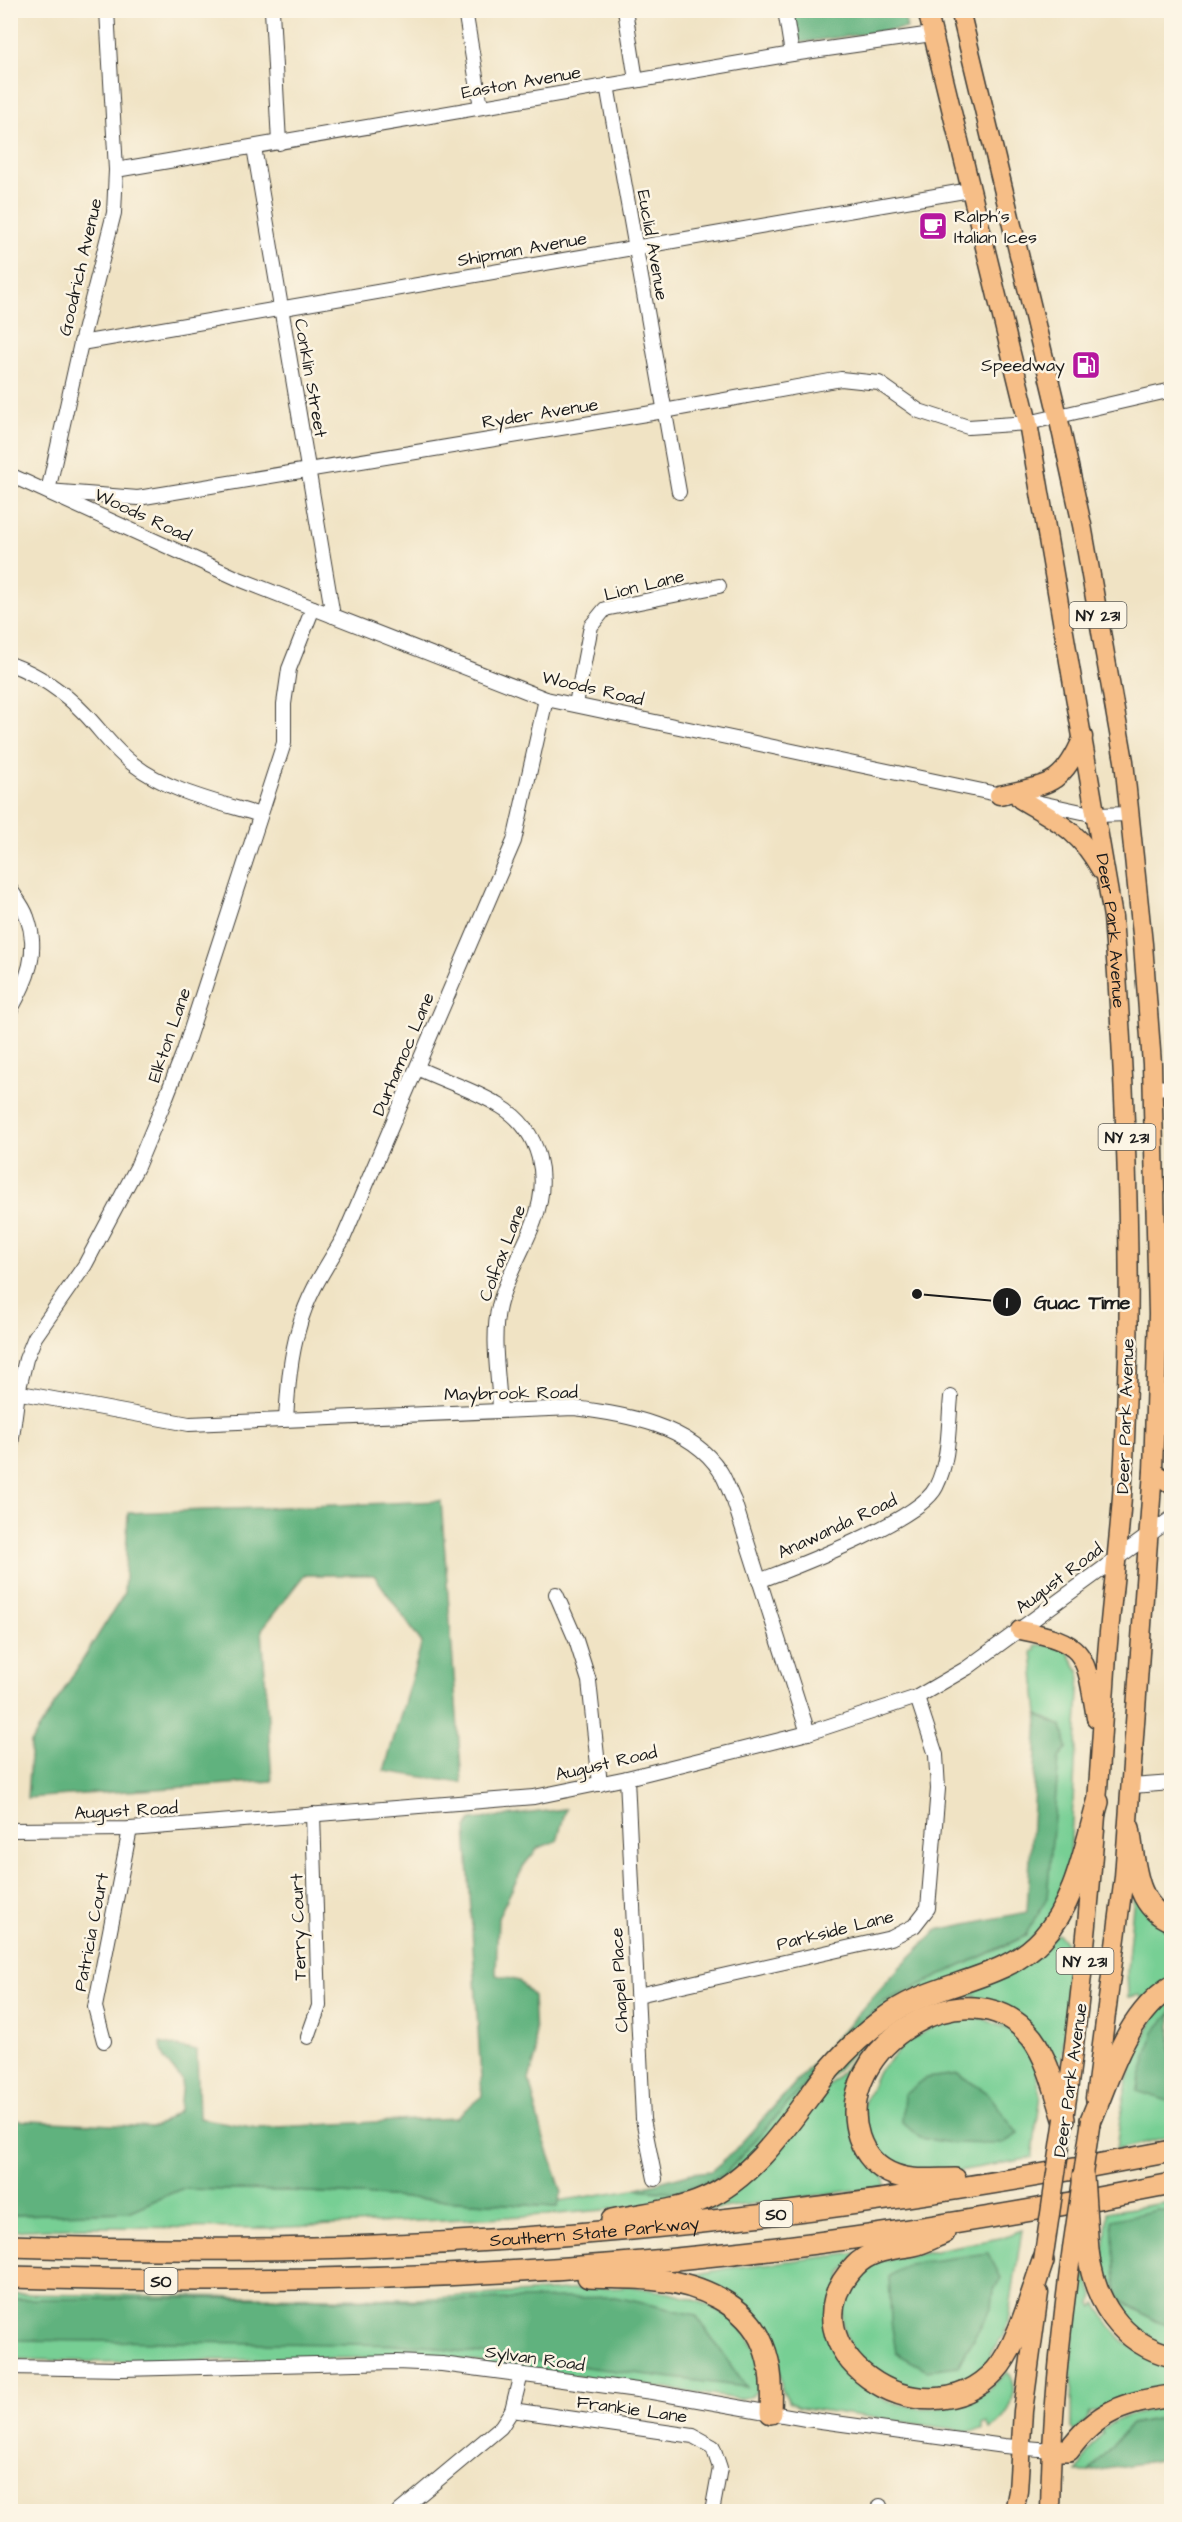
<svg xmlns="http://www.w3.org/2000/svg" width="1182" height="2522" viewBox="0 0 1182 2522" font-family="'Architects Daughter',sans-serif">
  <style>
    .green { fill: #77cf94; stroke: #4a7658; stroke-width: 1.5 }
    .forest { fill: #61b27e; stroke: #3e674d; stroke-width: 1.5 }
    .lines { fill: none; stroke-linecap: round; stroke-linejoin: round }
    .minor-casing { stroke: #3c3a35; stroke-width: 16 }
    .major-casing { stroke: #3c3a35; stroke-width: 21 }
    .highway-casing { stroke: #3c3a35; stroke-width: 24 }
    .minor { stroke: #fff; stroke-width: 14 }
    .major { stroke: #f6be87; stroke-width: 18 }
    .highway { stroke: #f6be87; stroke-width: 21 }
    .major-bridge-casing { stroke: #3c3a35; stroke-width: 21; stroke-linecap: butt }
    .highway-bridge-casing { stroke: #3c3a35; stroke-width: 24; stroke-linecap: butt }
    .major-bridge { stroke: #f6be87; stroke-width: 18 }
    .highway-bridge { stroke: #f6be87; stroke-width: 21 }
    .labels { text-anchor: middle; stroke-width: 5; stroke-linejoin: round; paint-order: stroke }
    .shield { fill: #fcf5e5; stroke: #5f5d58; stroke-width: 1.5 }
    .shield-label { font-size: 16px; font-weight: bold; fill: #1c1c1c }
    .street-label { font-size: 18px; fill: #1c1c1c; stroke: #fcf5e5 }
    .poi-label { font-size: 18px; fill: #1c1c1c; stroke: #fcf5e5; text-anchor: start }
    .leader { fill: none; stroke: #1c1c1c; stroke-width: 2 }
    .callout-dot { fill: #1c1c1c; stroke: #fcf5e5; stroke-width: 2 }
    .mark-label { font-size: 18px; text-anchor: middle; font-weight: bold; fill: #fff }
    .callout-label { font-size: 20px; text-anchor: middle; font-weight: bold; fill: #1c1c1c; stroke: #fcf5e5; stroke-width: 5; stroke-linejoin: round; paint-order: stroke }
  </style>
  <rect width="100%" height="100%" fill="#fcf5e5"/>
  <filter id="ink" filterUnits="userSpaceOnUse"><feTurbulence type="fractalNoise" baseFrequency=".0167" numOctaves="2"/><feDisplacementMap in="SourceGraphic" scale="12" xChannelSelector="R" yChannelSelector="G"/><feConvolveMatrix kernelMatrix="1 2 1 2 8 2 1 2 1" color-interpolation-filters="sRGB"/></filter>
  <filter id="wash" filterUnits="userSpaceOnUse"><feTurbulence type="fractalNoise" baseFrequency=".008" numOctaves="4" result="noise"/><feDisplacementMap in="SourceGraphic" scale="24" xChannelSelector="R" yChannelSelector="G"/><feGaussianBlur stdDeviation="1.35" result="paint"/><feColorMatrix in="noise" values="0 0 0 0 0 0 0 0 0 0 0 0 0 0 0 0 0 1.4 0 .05"/><feComposite in="paint" operator="in"/></filter>
  <g filter="url(#wash)">
    <rect width="100%" height="100%" fill="#f0e3c4"/>
    <g class="green">
      <polygon points="1035,1645 1051,1645 1066,1649 1080,1673 1070,1857 1057,1897 1055,1915 1014,1955 901,2001 748,2165 724,2182 661,2205 546,2215 266,2228 82,2227 11,2231 11,2215 127,2212 181,2189 293,2191 557,2207 559,2201 634,2189 677,2192 724,2175 848,2037 881,2003 1026,1936 1059,1758 1067,1748 1062,1726 1038,1715 1032,1651 1035,1650"/>
      <polygon points="1134,1895 1171,1928 1171,1979 1143,2001 1140,1995 1128,1997 1127,1970"/>
      <polygon points="1058,1934 1067,1944 1066,2026 1061,2061 1051,2063 975,2003 975,1995 945,2001 946,1995"/>
      <path d="M1171,1997V2136L1116,2150C1122,2100 1127,2064 1154,2020L1150,2016Z"/>
      <polygon points="982,2018 1016,2033 1040,2066 1036,2072 1041,2095 1032,2158 930,2176 879,2160 866,2140 862,2108 877,2073 907,2042 946,2019"/>
      <polygon points="881,2034 883,2039 853,2076 858,2080 852,2092 885,2180 885,2186 708,2210 707,2208 835,2079 861,2049"/>
      <polygon points="1171,2202 1171,2348 1149,2341 1107,2298 1111,2293 1103,2260 1108,2212"/>
      <polygon points="1022,2230 1008,2321 1004,2336 990,2354 993,2361 974,2380 942,2390 910,2390 870,2374 850,2347 842,2323 844,2297 854,2277 872,2262 1000,2238"/>
      <path d="M858,2253L841,2275L837,2357L854,2379L886,2401L918,2408L946,2407L967,2401L989,2389L1007,2372C1021,2391 1010,2418 990,2429L987,2422L983,2424V2430L966,2431L799,2407L789,2401L782,2390L778,2360L689,2276L729,2268Z"/>
      <path d="M1082,2262L1094,2295L1092,2303L1094,2307L1097,2303C1116,2340 1130,2353 1171,2361V2391L1089,2413L1087,2420L1075,2432L1071,2428L1072,2344Z"/>
      <path d="M630,2286C693,2296 757,2307 763,2383L752,2396L738,2399L456,2359L406,2357L101,2362L11,2359V2294L415,2299Z"/>
      <path d="M1171,2406V2416L1131,2424L1089,2472H1077L1092,2445L1103,2433L1101,2430C1122,2414 1146,2410 1171,2406Z"/>
    </g>
    <g class="forest">
      <polygon points="792,11 903,11 907,28 798,43"/>
      <polygon points="441,1501 462,1783 384,1771 422,1643 374,1575 304,1575 262,1629 272,1781 27,1798 31,1742 124,1594 128,1513"/>
      <polygon points="1038,1715 1062,1726 1067,1748 1059,1758 1047,1898 1025,1936 881,2003 848,2037 724,2175 677,2192 634,2189 692,2173 711,2171 731,2154 900,1967 937,1930 1027,1912"/>
      <polygon points="566,1809 557,1841 538,1848 525,1864 498,1917 496,1975 519,1981 533,1996 536,2056 529,2080 543,2136 562,2192 557,2207 293,2191 181,2189 128,2212 11,2215 11,2120 154,2127 179,2111 182,2080 165,2060 160,2043 197,2051 199,2118 257,2128 455,2118 482,2096 466,1828 472,1820"/>
      <polygon points="1171,2013 1171,2102 1137,2091 1154,2032"/>
      <polygon points="958,2074 988,2093 1018,2134 1002,2144 951,2143 920,2138 902,2122 904,2095 926,2078"/>
      <polygon points="1157,2210 1171,2211 1171,2326 1155,2321 1117,2297 1112,2220"/>
      <polygon points="988,2253 1001,2278 994,2290 992,2306 958,2366 927,2370 896,2353 891,2321 889,2277 908,2264"/>
      <polygon points="616,2297 696,2315 746,2387 448,2350 426,2345 11,2340 11,2299 251,2298 414,2301"/>
      <polygon points="1171,2416 1171,2458 1089,2472 1131,2424"/>
    </g>
  </g>
  <g filter="url(#ink)">
    <g class="lines">
      <g class="minor-casing">
        <g id="minor">
          <polyline points="107,10 116,170 114,213 81,343 48,491 138,498 664,411 841,379 879,383 919,411 968,427 1028,423 1172,390"/>
          <polyline points="272,10 279,143"/>
          <polyline points="465,10 481,107"/>
          <polyline points="625,10 636,80"/>
          <polyline points="785,10 792,54"/>
          <polyline points="607,85 679,492"/>
          <polyline points="254,147 333,616"/>
          <polyline points="116,170 792,54 932,34"/>
          <polyline points="81,343 970,190"/>
          <polyline points="10,475 239,579 546,699 1006,796"/>
          <path d="M10,664C40,675 64,692 86,715C102,732 114,750 133,764C169,792 218,802 260,815"/>
          <polyline points="576,704 591,626 605,609 719,586"/>
          <polyline points="1031,801 1096,815 1129,814"/>
          <path d="M10,889C16,898 24,907 27,917C40,952 27,981 10,1011"/>
          <path d="M417,1068C444,1081 475,1090 500,1106C542,1131 550,1179 534,1222C524,1249 506,1277 499,1306C491,1339 499,1377 500,1410"/>
          <polyline points="1153,1088 1172,1087"/>
          <path d="M10,1391L189,1424L574,1408C624,1414 691,1425 720,1471C726,1480 729,1491 734,1501L808,1733"/>
          <path d="M286,1419C288,1388 290,1357 299,1327C307,1295 326,1267 343,1239L514,841L546,699"/>
          <polyline points="10,1453 18,1392 26,1359 35,1337 85,1265 137,1167 165,1100 184,1051 284,743 284,704 289,669 313,608"/>
          <path d="M759,1581C797,1566 920,1520 936,1487C950,1459 948,1427 951,1397"/>
          <polyline points="556,1594 576,1640 589,1681 600,1784"/>
          <polyline points="627,1778 643,2119 655,2179"/>
          <polyline points="1132,1786 1172,1783"/>
          <polyline points="10,1830 130,1829 534,1797 627,1778 808,1733 917,1697 967,1668 1172,1518"/>
          <polyline points="638,1995 891,1938 914,1926 928,1908 938,1789 936,1755 917,1697"/>
          <polyline points="308,2037 319,2006 313,1814"/>
          <polyline points="104,2041 95,2007 130,1829"/>
          <polyline points="10,2367 122,2369 396,2362 442,2364 652,2392 806,2419 1004,2446 1051,2450"/>
          <polyline points="512,2410 693,2436 713,2447 720,2468 712,2512"/>
          <polyline points="399,2512 501,2427 512,2410 521,2374"/>
          <polyline points="880,2512 880,2506"/>
        </g>
      </g>
      <g class="major-casing">
        <g id="major">
          <path id="s1" d="M927,10L1028,423L1113,917C1124,1064 1131,1211 1128,1359C1126,1409 1125,1460 1121,1510C1117,1558 1111,1606 1107,1655C1097,1810 1087,1964 1064,2119"/>
          <polyline points="960,10 1058,416 1082,525 1124,761 1143,944 1152,1064 1158,1314 1153,1471 1124,1877 1095,2098"/>
          <path d="M999,795C1048,784 1062,787 1083,737"/>
          <path d="M1020,799C1058,822 1079,830 1101,870"/>
          <polyline points="1153,1471 1172,1485"/>
          <path d="M1020,1630C1088,1643 1085,1654 1096,1718"/>
          <polyline points="1014,2512 1018,2491 1023,2411 1039,2293"/>
          <path d="M1050,2512C1051,2421 1060,2338 1072,2248"/>
        </g>
      </g>
      <g class="highway-casing">
        <g id="highway">
          <path d="M1129,1828C1135,1861 1134,1907 1172,1921"/>
          <path d="M1091,2120C1111,2073 1126,2015 1172,1986"/>
          <path d="M955,2179C935,2179 914,2182 895,2175C878,2169 865,2155 859,2137C830,2048 970,1960 1032,2038C1049,2061 1055,2092 1064,2119"/>
          <path d="M612,2220C642,2213 675,2212 704,2199C759,2175 793,2116 829,2070C848,2048 868,2029 893,2012C939,1981 1004,1981 1042,1939C1076,1902 1084,1850 1098,1802"/>
          <path d="M944,2233C934,2237 924,2243 914,2245C893,2249 871,2249 855,2266C777,2346 923,2450 996,2370C1017,2347 1032,2292 1043,2261"/>
          <path id="s2" d="M10,2246C132,2250 253,2251 374,2246C642,2236 908,2202 1172,2151"/>
          <path d="M1088,2251C1094,2300 1121,2344 1172,2356"/>
          <path d="M10,2277C249,2284 488,2280 725,2254C875,2238 1024,2213 1172,2184"/>
          <path d="M588,2277C611,2278 635,2277 658,2280C698,2284 747,2304 763,2345C772,2367 772,2390 771,2413"/>
          <path d="M1051,2450H1069C1097,2411 1126,2402 1172,2396"/>
        </g>
      </g>
      <use href="#minor" class="minor"/>
      <use href="#major" class="major"/>
      <use href="#highway" class="highway"/>
      <g class="major-bridge-casing">
        <g id="major-bridge">
          <polyline points="1072,2248 1091,2120"/>
          <polyline points="1043,2261 1064,2119"/>
        </g>
      </g>
      <g class="highway-bridge-casing">
        <polyline id="highway-bridge" points="1083,2177 1088,2251"/>
      </g>
      <use href="#major-bridge" class="major-bridge"/>
      <use href="#highway-bridge" class="highway-bridge"/>
    </g>
  </g>
  <defs>
    <g id="cafe-square" transform="scale(1.5)"><rect x="-9" y="-9" width="18" height="18" rx="4" fill="#b5179e" stroke="#fcf5e5"/><path d="M-5.5-4.5H6V0H3Q3 3.5 0 3.5H-2.5Q-5.5 3.5-5.5 0ZM3-3.2v2h1.7v-2ZM-6 4.5H4V6H-6Z" fill="#fff"/></g>
    <g id="fuel-square" transform="scale(1.5)"><rect x="-9" y="-9" width="18" height="18" rx="4" fill="#b5179e" stroke="#fcf5e5"/><path d="M-5.5-6h7V0h2V4h1.3V-2.5L3-4.5l.8-.8L6-3V5H2.5V1h-1V6h-7ZM-4.2-4.7v3.2H.2V-4.7Z" fill="#fff"/></g>
  </defs>
  <g fill-rule="evenodd">
    <use href="#cafe-square" x="933" y="226"/>
    <use href="#fuel-square" x="1086" y="365"/>
  </g>
  <g class="labels">
    <g class="shield">
      <rect x="1069.5" y="602" width="57" height="26" rx="4.5"/>
      <rect x="1098.5" y="1124" width="57" height="26" rx="4.5"/>
      <rect x="1056.5" y="1948" width="57" height="26" rx="4.5"/>
      <rect x="759.5" y="2201" width="33" height="26" rx="4.5"/>
      <rect x="144.5" y="2268" width="33" height="26" rx="4.5"/>
    </g>
    <g class="shield-label">
      <text x="1098" y="621">NY 231</text>
      <text x="1127" y="1143">NY 231</text>
      <text x="1085" y="1967">NY 231</text>
      <text x="776" y="2220">SO</text>
      <text x="161" y="2287">SO</text>
    </g>
    <g class="street-label">
      <text transform="translate(521 82) rotate(-10)" y="6">Easton Avenue</text>
      <text transform="translate(653 245) rotate(80)" y="6">Euclid Avenue</text>
      <text transform="translate(522 249) rotate(-10)" y="6">Shipman Avenue</text>
      <text transform="translate(80 267) rotate(-77)" y="6">Goodrich Avenue</text>
      <text transform="translate(311 378) rotate(80)" y="6">Conklin Street</text>
      <text transform="translate(540 413) rotate(-9)" y="6">Ryder Avenue</text>
      <text transform="translate(143 515) rotate(25)" y="6">Woods Road</text>
      <text transform="translate(644 585) rotate(-14)" y="6">Lion Lane</text>
      <text transform="translate(593 688) rotate(13)" y="6">Woods Road</text>
      <text dy="6" stroke="none"><textPath href="#s1" startOffset="940">Deer Park Avenue</textPath></text>
      <text transform="translate(169 1035) rotate(-71)" y="6">Elkton Lane</text>
      <text transform="translate(403 1054) rotate(-67)" y="6">Durhamoc Lane</text>
      <text transform="translate(502 1253) rotate(-69)" y="6">Colfax Lane</text>
      <text transform="translate(511 1393) rotate(-1)" y="6">Maybrook Road</text>
      <text transform="translate(1125 1416) rotate(-88)" y="6">Deer Park Avenue</text>
      <text transform="translate(837 1526) rotate(-25)" y="6">Anawanda Road</text>
      <text transform="translate(1059 1578) rotate(-37)" y="6">August Road</text>
      <text transform="translate(606 1763) rotate(-13)" y="6">August Road</text>
      <text transform="translate(126 1810) rotate(-3)" y="6">August Road</text>
      <text transform="translate(298 1927) rotate(-92)" y="6">Terry Court</text>
      <text transform="translate(835 1930) rotate(-14)" y="6">Parkside Lane</text>
      <text transform="translate(91 1932) rotate(-79)" y="6">Patricia Court</text>
      <text transform="translate(619 1980) rotate(-93)" y="6">Chapel Place</text>
      <text transform="translate(1070 2080) rotate(-82)" y="6">Deer Park Avenue</text>
      <text dy="6" stroke="none"><textPath href="#s2" startOffset="585">Southern State Parkway</textPath></text>
      <text transform="translate(535 2358) rotate(8)" y="6">Sylvan Road</text>
      <text transform="translate(632 2409) rotate(8)" y="6">Frankie Lane</text>
    </g>
    <g class="poi-label">
      <text x="954" y="222">Ralph's<tspan x="954" dy="21">Italian Ices</tspan></text>
      <text x="1065" y="371" text-anchor="end">Speedway</text>
    </g>
  </g>
  <path class="leader" d="M917 1294L1007 1302"/>
  <g class="callout-dot">
    <circle cx="917" cy="1294" r="6"/>
    <circle cx="1007" cy="1302" r="15"/>
  </g>
  <g class="mark-label">
    <text x="1007" y="1308">1</text>
  </g>
  <g class="callout-label">
    <text x="1082" y="1309">Guac Time</text>
  </g>
  <rect width="1182" height="2522" fill="none" stroke="#fcf5e5" stroke-width="36"/>
</svg>
